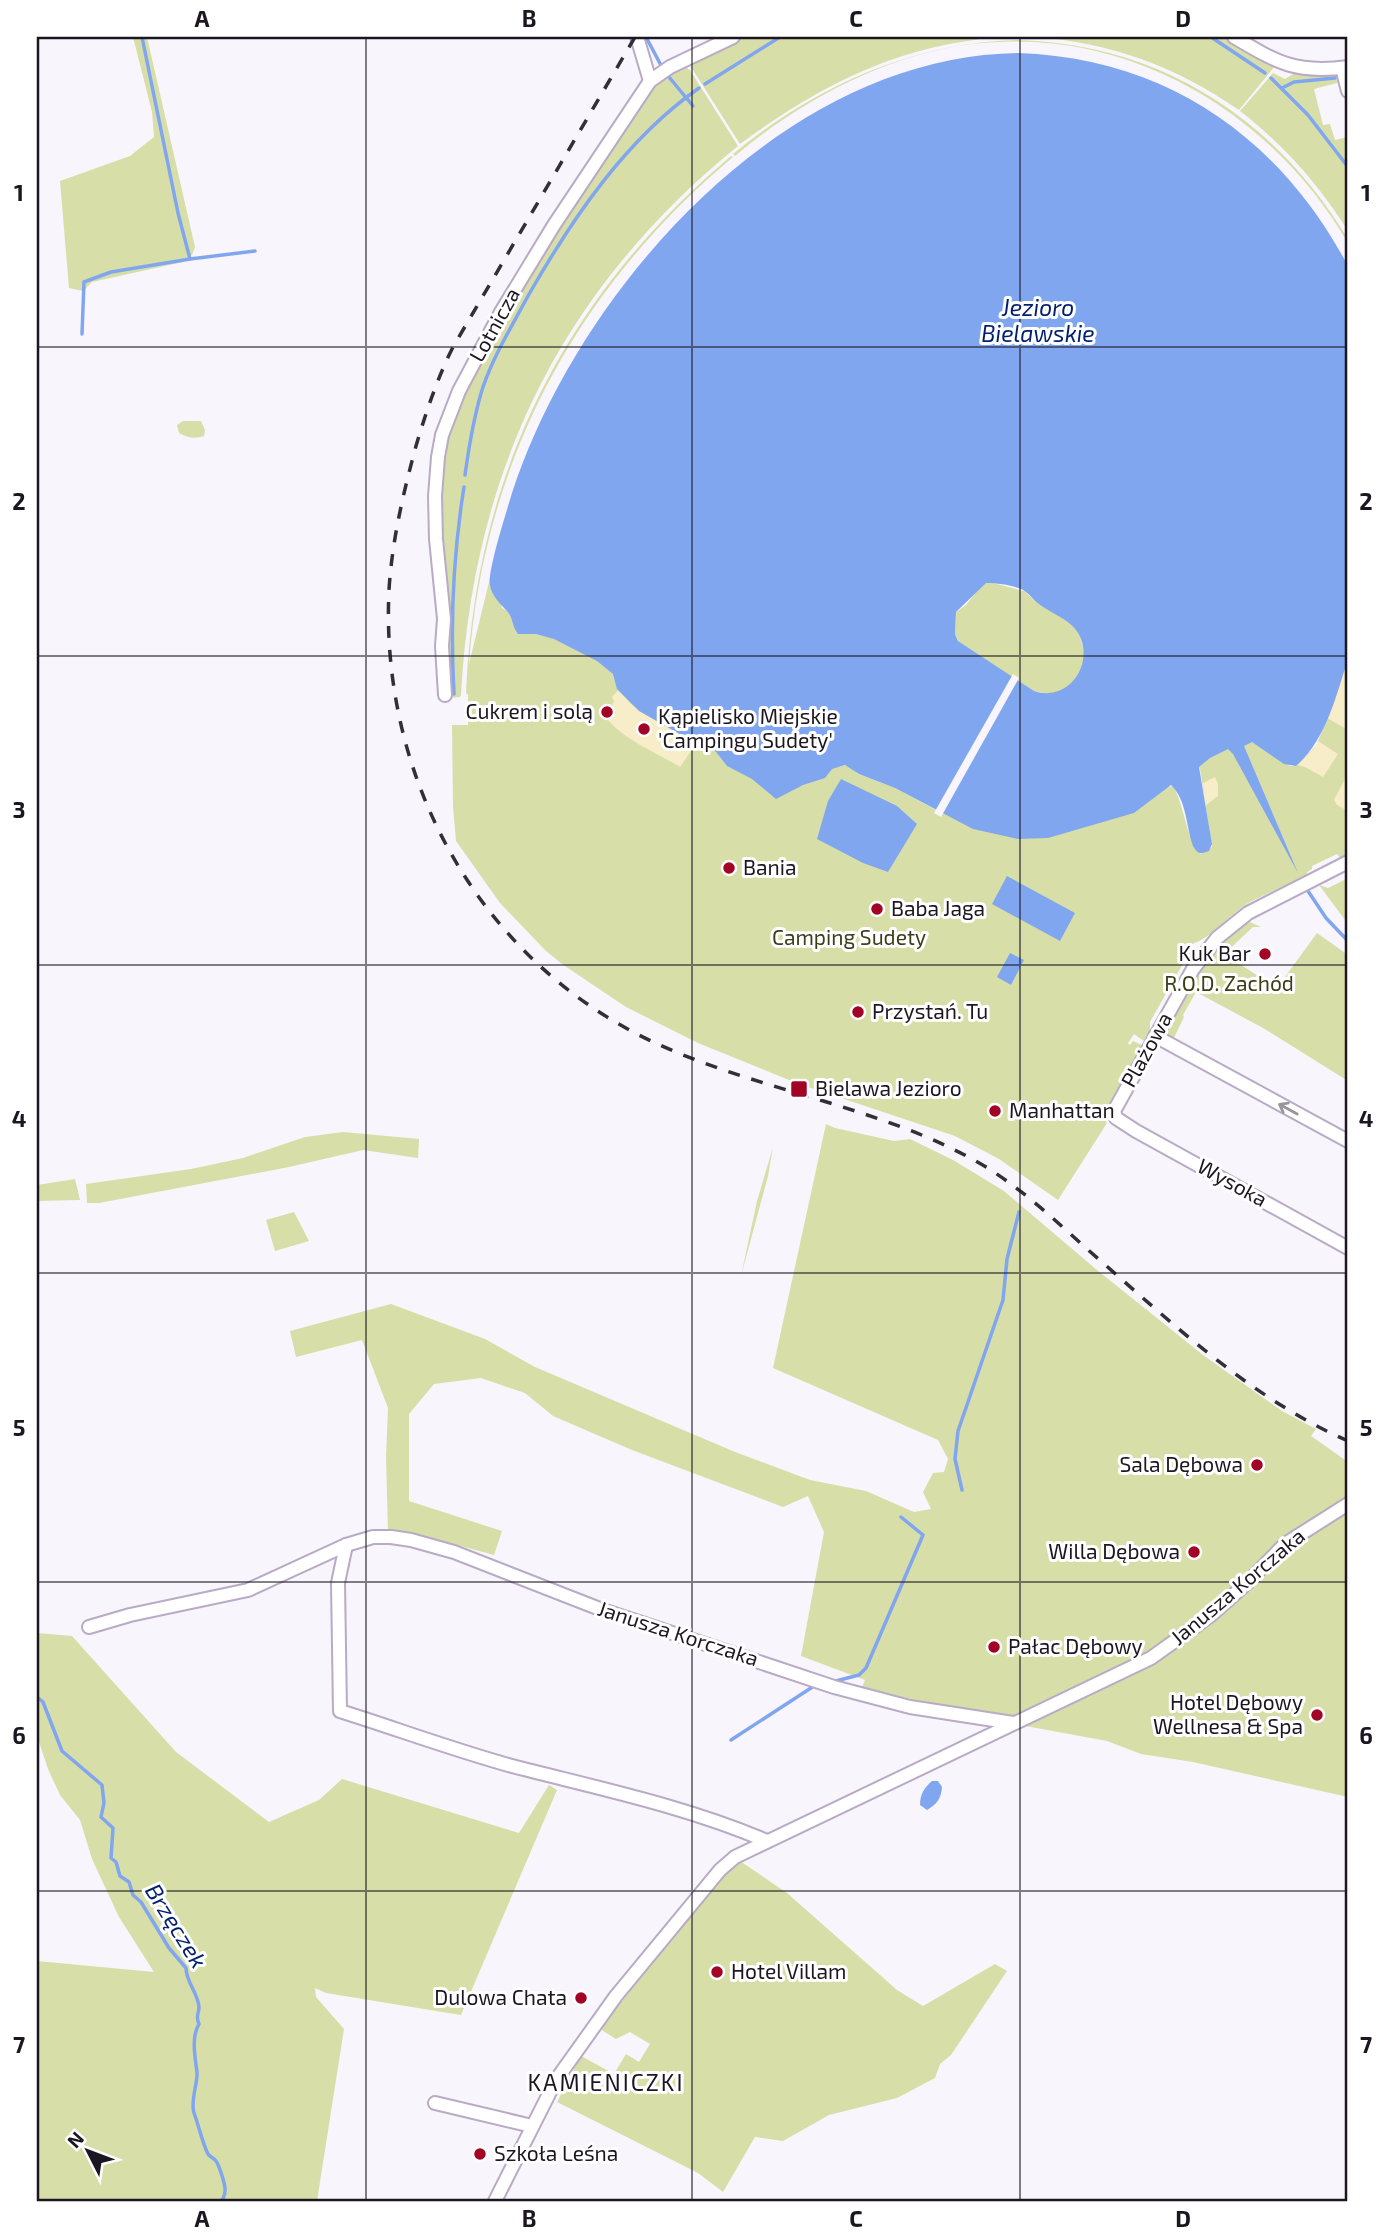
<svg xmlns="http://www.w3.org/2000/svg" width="1385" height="2238" viewBox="0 0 1385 2238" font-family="'Exo 2',sans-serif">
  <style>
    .green { fill: #d8dea7 }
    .sand { fill: #f7edc8 }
    .water { fill: #81a6f0; fill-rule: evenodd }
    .pier { fill: #f9f5fc }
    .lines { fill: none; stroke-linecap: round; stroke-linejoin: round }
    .stream { stroke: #81a6f0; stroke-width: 3.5 }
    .street-casing { stroke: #b9aac6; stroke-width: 16 }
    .street { stroke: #fff; stroke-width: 12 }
    .rail { stroke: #332e38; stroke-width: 3.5; stroke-dasharray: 12 12; stroke-linecap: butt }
    .oneway { stroke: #99969b }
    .grid { fill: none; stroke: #1c1621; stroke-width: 2; stroke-opacity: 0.55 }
    .poi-dot { fill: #a20426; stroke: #fff; stroke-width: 2.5 }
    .labels { text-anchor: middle; stroke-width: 6; stroke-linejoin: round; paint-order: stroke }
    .street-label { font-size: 21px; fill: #1c1621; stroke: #fff }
    .poi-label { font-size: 21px; fill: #1c1621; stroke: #fff; text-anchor: start }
    .park-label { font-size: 21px; fill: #3b3e18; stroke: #fff }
    .water-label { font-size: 23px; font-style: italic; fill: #011e71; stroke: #fff }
    .neighbourhood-label { font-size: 23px; letter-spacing: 2px; fill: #1c1621; stroke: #fff }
    .neatline { fill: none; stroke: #1c1621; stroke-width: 2.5 }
    .grid-label { font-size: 23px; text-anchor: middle; font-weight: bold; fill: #1c1621 }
  </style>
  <rect width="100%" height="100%" fill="#f9f5fc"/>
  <g class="green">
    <polygon points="133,37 147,37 195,247 192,255 183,262 92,282 83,291 69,288 60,181 130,156 154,137 152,112"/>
    <path d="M743,37H1000C896,46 822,84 740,144L691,67L693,66V60Z"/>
    <path d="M1034,37H1226L1275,66L1239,110C1177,67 1110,42 1034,37Z"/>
    <path d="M1018,40C1160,44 1275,118 1348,239V243C1272,112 1127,25 972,44C886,55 801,100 735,156L733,154C814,87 913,42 1018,40Z"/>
    <path d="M683,65L690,70L738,146C563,288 473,469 461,695L460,697L451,698L449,695L439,515L443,491L442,469L445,434L457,402L555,229L579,200L588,180L647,94L663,78Z"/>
    <path d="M1273,73L1285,79L1295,73L1313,75L1336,73L1337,83L1314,89L1323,125L1330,124L1335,140L1348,137V231C1319,185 1284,145 1240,111Z"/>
    <path d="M731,156L733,157C577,288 484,460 469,664L491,574L502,608L551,637L610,666L645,714L700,746L713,742L725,763L730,768L830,769L846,765L859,774L895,788L936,810L1011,677L959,642L955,634L956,612L966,605L982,584L989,582L1024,591L1041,606L1065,618L1079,632L1084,652L1090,659L1062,697L1034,691L1017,681L1165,788L1173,786C1184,803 1188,847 1201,854L1212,847L1200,769L1184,737L1243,745L1253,739L1290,766H1296L1316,746L1335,699L1348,659V854L1340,858L1337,854L1312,866V869L1307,872V874C1289,884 1266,894 1250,902C1233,911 1210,939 1194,943L1189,951L1191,953L1185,960L1150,1022V1031L1144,1041L1134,1034L1128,1043L1130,1045L1133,1041L1142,1045L1102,1116L1107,1123L1058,1200L999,1159L955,1136L799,1084L698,1043L626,1007L562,964L545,950L500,903L456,841L453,807L452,725H468V695L466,693C475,474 564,297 731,156Z"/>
    <path d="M183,421H201L205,430L204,436C195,439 188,438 179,433L177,425Z"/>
    <polygon points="1348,878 1348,924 1319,885 1328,888"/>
    <path d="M1250,922L1261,927H1253L1224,954L1277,988L1317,933L1348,955V1081L1263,1028L1196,992L1183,1015L1184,1017L1172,1042L1168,1039L1167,1028C1186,994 1212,936 1250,922Z"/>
    <polygon points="826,1124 835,1128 894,1141 910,1139 953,1160 1004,1191 1097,1270 1203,1355 1282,1411 1316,1429 1311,1436 1348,1462 1348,1797 1193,1762 1141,1754 1107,1741 956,1713 932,1704 862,1687 865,1680 801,1656 824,1532 808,1496 783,1507 632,1450 553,1416 525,1393 481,1378 434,1384 409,1414 409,1501 502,1531 494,1555 420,1535 388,1532 386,1457 388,1408 362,1340 296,1357 290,1331 391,1304 485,1339 535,1367 735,1452 810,1480 866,1491 914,1512 931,1509 923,1492 933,1473 944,1472 948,1459 938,1440 773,1368"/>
    <polygon points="343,1132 419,1139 418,1158 363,1150 289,1167 99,1203 87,1203 86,1184 191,1169 243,1158 305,1137"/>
    <polygon points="773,1147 768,1176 741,1276 757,1201"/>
    <polygon points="75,1179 80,1200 37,1201 37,1185"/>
    <polygon points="294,1212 309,1241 275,1251 266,1220"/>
    <polygon points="37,1633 72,1636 176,1752 269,1822 319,1800 342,1779 519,1833 549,1785 557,1790 461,2015 326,1993 315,1988 316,1997 344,2029 317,2201 37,2201 37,1961 154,1972 119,1917 92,1859 80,1820 60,1795 48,1769 37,1736"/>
    <polygon points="740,1861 787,1893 897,1990 923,2006 995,1964 1007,1971 951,2055 940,2064 935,2078 897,2098 829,2115 783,2141 755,2137 723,2192 698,2173 557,2102 581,2056 614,2074 626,2054 639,2062 650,2044 630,2032 616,2039 600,2029 719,1879"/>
  </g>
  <g class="sand">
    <polygon points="1348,659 1348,730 1327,718"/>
    <path d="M618,690L631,704L645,714L696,744L680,767C657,753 626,741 608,720L616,713L612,705L614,702L612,697Z"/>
    <polygon points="1318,741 1338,754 1323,777 1305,767 1297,765 1314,749"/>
    <polygon points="1348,773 1348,811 1337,805 1334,800"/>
    <polygon points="1215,777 1218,784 1218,796 1205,806 1203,783"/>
  </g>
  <g class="water">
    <path d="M1018,53C1165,58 1279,136 1348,266V659C1336,696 1326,740 1296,766L1284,764L1252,742L1244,746L1298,873L1233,754L1228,749L1210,758L1199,767L1212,844L1209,851C1201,854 1198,855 1193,846C1186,827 1187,800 1171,785L1134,813L1048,838L1018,839L973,829L895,788L859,774L845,765L832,769L825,778L803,785L776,799L752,779L727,766L713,748L699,745L639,711L617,689L613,674L597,661L554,639L536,634H518C512,627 513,617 507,611C501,605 491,595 490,585C487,572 507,510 512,493C580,286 785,56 1018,53ZM986,583C998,583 1013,585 1023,590C1030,594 1034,601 1040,605C1054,615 1075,621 1081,639C1092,669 1066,702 1034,691L958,641L955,634L956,612Z"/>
    <polygon points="841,779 897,806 917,824 888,872 863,863 817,839 828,801"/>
    <polygon points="1007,876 1075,913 1060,941 992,904"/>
    <polygon points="1010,953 1024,960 1011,985 997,977"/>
    <path d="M932,1781H938L942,1787C941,1799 937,1804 927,1810L920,1805C920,1794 924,1788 932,1781Z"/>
  </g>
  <polygon class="pier" points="1013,674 1019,678 941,817 934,813"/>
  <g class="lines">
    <g class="stream">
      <polyline points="142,37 178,213 190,259 255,251"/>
      <polyline points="646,37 664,71 693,106"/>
      <polyline points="1211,37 1265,73"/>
      <polyline points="1271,78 1308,115 1348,167"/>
      <polyline points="705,84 780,37"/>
      <polyline points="1282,88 1294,82 1335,78"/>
      <polyline points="82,334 84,282 111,272 190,259"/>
      <path d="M465,475C469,446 474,415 483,387C494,355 512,326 528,296C572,219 625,140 699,88"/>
      <path d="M454,694C450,624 453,556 464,487"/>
      <polyline points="1308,891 1326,918 1348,941"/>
      <polyline points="962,1490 955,1459 958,1431 1003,1300 1007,1259 1019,1212"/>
      <polyline points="832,1682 859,1675 866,1668 923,1535 901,1517"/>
      <path d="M37,1697L43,1702L62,1751L102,1785L104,1803L101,1817L113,1828L111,1858L116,1862L120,1876L129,1882L133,1895L141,1902L169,1948L186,1968C186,1982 198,1993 199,2007C199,2014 195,2016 199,2024C191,2037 195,2057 197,2072C198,2082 190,2102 194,2113C199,2126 202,2142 208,2154C210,2157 214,2158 216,2161C219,2165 226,2186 225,2191C225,2195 223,2198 222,2201"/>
      <polyline points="731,1740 814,1686"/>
    </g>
    <g class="street-casing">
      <g id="street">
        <polyline points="637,37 650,81"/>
        <path d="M1234,37C1278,63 1296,74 1348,67"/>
        <polyline points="1342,68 1348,91"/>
        <polyline points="445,695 442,646 444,619 436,539 435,496 438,457 442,435 459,391 501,312 554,225 650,81 670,67 733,37"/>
        <polyline points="1348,862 1248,913 1217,938 1193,969 1114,1111 1116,1118 1136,1131 1348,1248"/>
        <polyline points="1155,1036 1348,1141"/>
        <path d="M346,1545L338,1583L340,1711C397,1729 454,1750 512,1766C597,1788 685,1806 767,1841"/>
        <polyline points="89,1627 130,1615 248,1590 346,1545 373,1537 391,1537 411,1540 454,1552 600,1609 834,1687 910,1707 1013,1723"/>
        <polyline points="435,2103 532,2126"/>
        <polyline points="495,2201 556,2080 616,1996 720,1870 735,1857 1151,1658 1211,1615 1248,1582 1285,1544 1348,1504"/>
      </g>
    </g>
    <use href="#street" class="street"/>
    <path class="rail" d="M635,37L453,347C437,379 426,412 416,446C403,494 392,541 389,590C380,772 473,949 637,1034C748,1091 879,1103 986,1167C1023,1190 1055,1220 1087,1249C1169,1320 1248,1397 1348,1441"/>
  </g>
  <defs><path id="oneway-shaft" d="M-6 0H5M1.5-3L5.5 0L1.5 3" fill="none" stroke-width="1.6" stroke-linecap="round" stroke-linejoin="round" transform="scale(1.75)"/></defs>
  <use class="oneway" href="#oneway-shaft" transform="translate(1288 1109) rotate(-151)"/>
  <path class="grid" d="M366,37V2201M692,37V2201M1020,37V2201M37,347H1348M37,656H1348M37,965H1348M37,1273H1348M37,1582H1348M37,1891H1348"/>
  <g class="poi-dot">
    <circle cx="607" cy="712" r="7"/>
    <circle cx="644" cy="729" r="7"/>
    <circle cx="729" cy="868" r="7"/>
    <circle cx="877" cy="909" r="7"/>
    <circle cx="1265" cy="954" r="7"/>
    <circle cx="858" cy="1012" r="7"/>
    <rect x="790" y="1080" width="18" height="18" rx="3.5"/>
    <circle cx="995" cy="1111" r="7"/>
    <circle cx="1257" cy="1465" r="7"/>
    <circle cx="1194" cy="1552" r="7"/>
    <circle cx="994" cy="1647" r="7"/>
    <circle cx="1317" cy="1715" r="7"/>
    <circle cx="717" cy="1972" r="7"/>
    <circle cx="581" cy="1998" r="7"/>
    <circle cx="480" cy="2154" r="7"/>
  </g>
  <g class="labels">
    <g class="street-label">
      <text transform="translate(495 325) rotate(-61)" y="7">Lotnicza</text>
      <text transform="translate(1147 1050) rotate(-61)" y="7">Plażowa</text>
      <text transform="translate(1232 1183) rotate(29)" y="7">Wysoka</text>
      <text transform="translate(1238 1587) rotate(-40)" y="7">Janusza Korczaka</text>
      <text transform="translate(678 1634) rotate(18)" y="7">Janusza Korczaka</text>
    </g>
    <g class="poi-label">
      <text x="593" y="719" text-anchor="end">Cukrem i solą</text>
      <text x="658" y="724">Kąpielisko Miejskie<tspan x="658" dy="24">'Campingu Sudety'</tspan></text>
      <text x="743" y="875">Bania</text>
      <text x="891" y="916">Baba Jaga</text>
      <text x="1251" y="961" text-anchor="end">Kuk Bar</text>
      <text x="872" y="1019">Przystań. Tu</text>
      <text x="815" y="1096">Bielawa Jezioro</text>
      <text x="1009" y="1118">Manhattan</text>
      <text x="1243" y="1472" text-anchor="end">Sala Dębowa</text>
      <text x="1180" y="1559" text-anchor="end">Willa Dębowa</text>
      <text x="1008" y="1654">Pałac Dębowy</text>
      <text x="1303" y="1710" text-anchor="end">Hotel Dębowy<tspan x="1303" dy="24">Wellnesa &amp; Spa</tspan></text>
      <text x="731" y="1979">Hotel Villam</text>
      <text x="567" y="2005" text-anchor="end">Dulowa Chata</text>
      <text x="494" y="2161">Szkoła Leśna</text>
    </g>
    <g class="park-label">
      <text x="849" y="945">Camping Sudety</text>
      <text x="1229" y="991">R.O.D. Zachód</text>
    </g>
    <g class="water-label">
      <text x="1038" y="316">Jezioro<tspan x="1038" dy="26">Bielawskie</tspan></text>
      <text transform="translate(176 1926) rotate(58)" y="8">Brzęczek</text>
    </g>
    <g class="neighbourhood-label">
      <text x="606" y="2091">KAMIENICZKI</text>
    </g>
  </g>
  <rect width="1385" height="2238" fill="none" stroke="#ffffff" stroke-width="77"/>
  <g transform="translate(88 2151) rotate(312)" stroke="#ffffff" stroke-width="5" paint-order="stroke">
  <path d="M0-5L12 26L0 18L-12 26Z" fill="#1c1621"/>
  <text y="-10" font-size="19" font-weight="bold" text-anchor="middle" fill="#1c1621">N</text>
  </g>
  <rect x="38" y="38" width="1308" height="2162" class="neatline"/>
  <g class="grid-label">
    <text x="202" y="27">A</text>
    <text x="529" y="27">B</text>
    <text x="856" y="27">C</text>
    <text x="1183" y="27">D</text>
    <text x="19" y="201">1</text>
    <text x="1366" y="201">1</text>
    <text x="19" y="510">2</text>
    <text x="1366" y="510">2</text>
    <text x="19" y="818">3</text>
    <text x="1366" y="818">3</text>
    <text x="19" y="1127">4</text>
    <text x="1366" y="1127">4</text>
    <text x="19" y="1436">5</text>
    <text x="1366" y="1436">5</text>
    <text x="19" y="1744">6</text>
    <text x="1366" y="1744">6</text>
    <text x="19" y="2053">7</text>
    <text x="1366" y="2053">7</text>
    <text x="202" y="2227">A</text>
    <text x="529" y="2227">B</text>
    <text x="856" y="2227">C</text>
    <text x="1183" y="2227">D</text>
  </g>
</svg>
